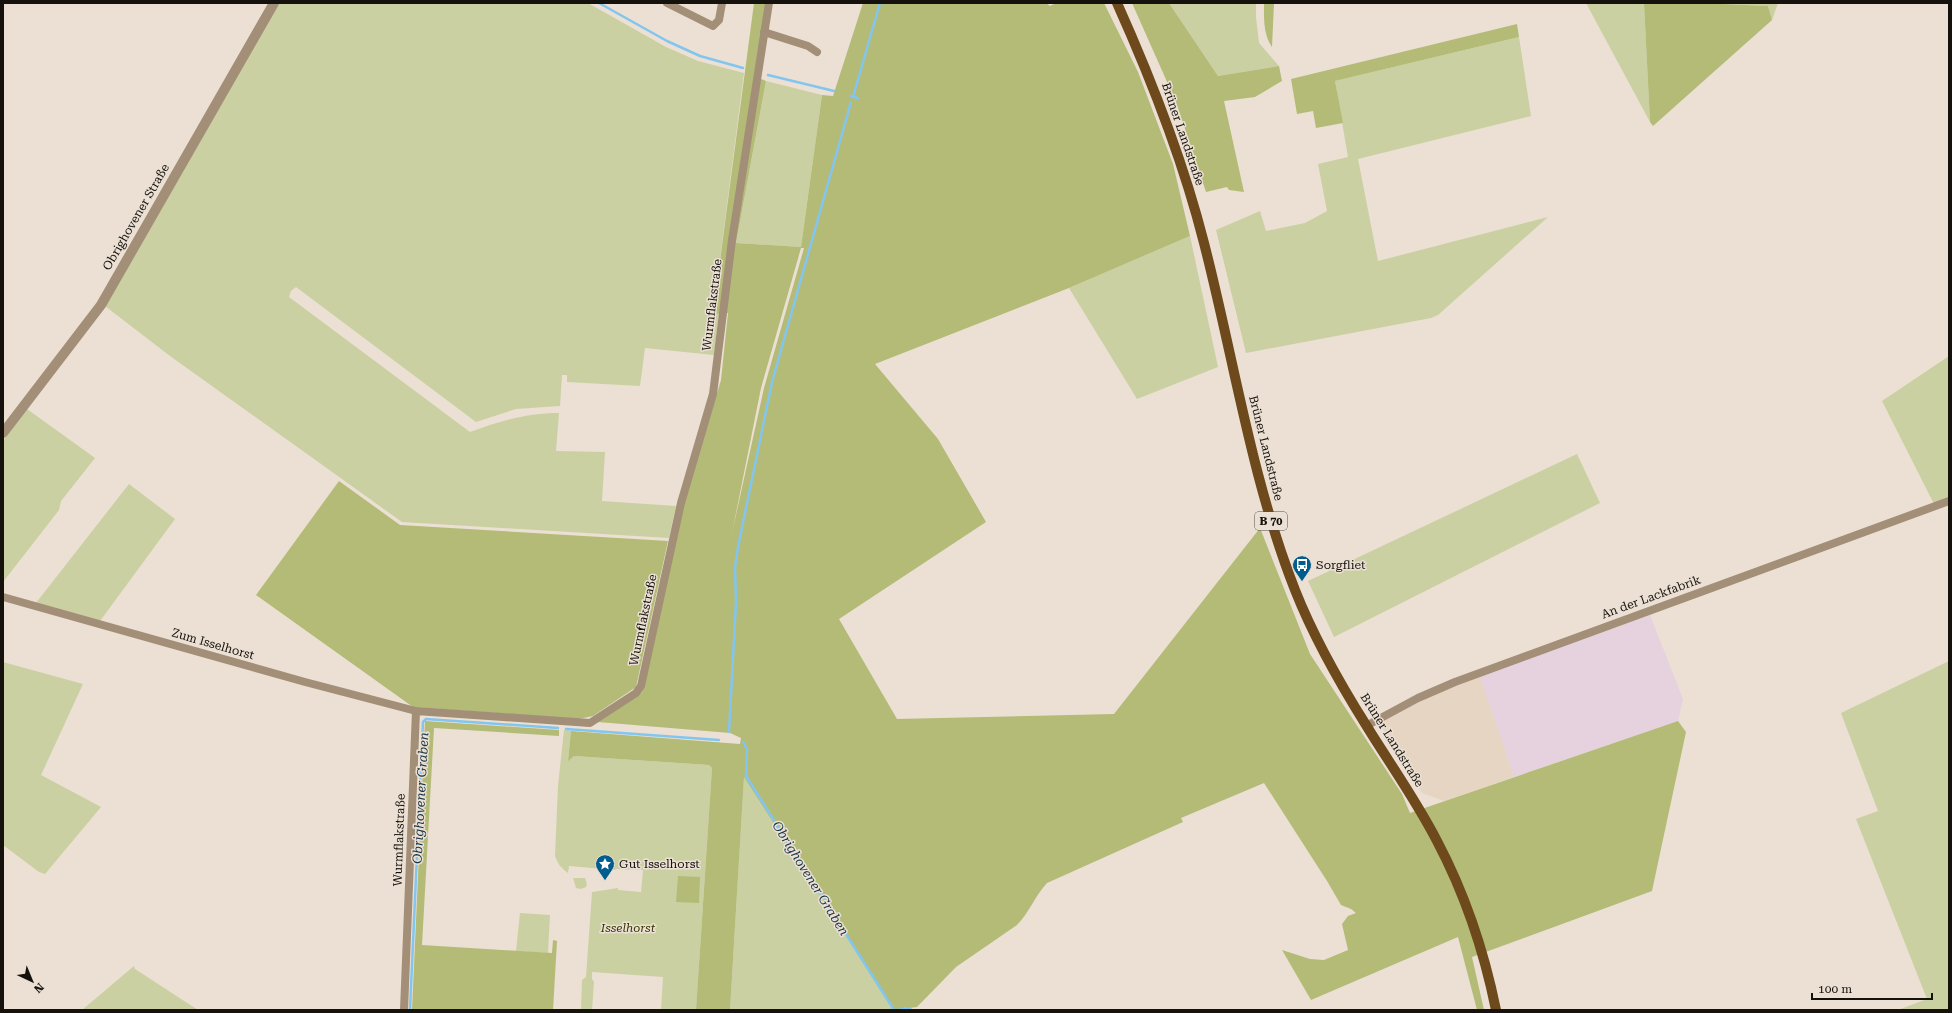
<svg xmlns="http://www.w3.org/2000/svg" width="1952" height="1013" viewBox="0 0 1952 1013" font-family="'Roboto Serif',serif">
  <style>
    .commercial { fill: #e6d1df }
    .built { fill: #e5d5c2 }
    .green { fill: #cad0a1 }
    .forest { fill: #b3bb77; fill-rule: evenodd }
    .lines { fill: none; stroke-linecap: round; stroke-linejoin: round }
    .stream { stroke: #82c6f0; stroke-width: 2.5 }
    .minor { stroke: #a38e78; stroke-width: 8 }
    .tertiary { stroke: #a38e78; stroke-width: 10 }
    .primary { stroke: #6d491c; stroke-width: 10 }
    .labels { text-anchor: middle; stroke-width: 3; stroke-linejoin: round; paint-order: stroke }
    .shield { fill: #ebe0d3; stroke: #554f48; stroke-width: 1 }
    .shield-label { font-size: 11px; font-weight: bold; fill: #15110d }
    .street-label { font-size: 12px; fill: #15110d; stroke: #ebe0d3 }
    .poi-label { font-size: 12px; fill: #15110d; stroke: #ebe0d3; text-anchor: start }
    .park-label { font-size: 12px; font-style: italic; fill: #343800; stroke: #ebe0d3 }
    .water-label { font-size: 13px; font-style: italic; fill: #153345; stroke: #ebe0d3 }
  </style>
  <rect width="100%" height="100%" fill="#ebe0d3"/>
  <polygon class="commercial" points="1650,615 1683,699 1678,721 1514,777 1480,677"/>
  <polygon class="built" points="1480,677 1514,777 1444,801 1422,793 1385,733 1380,722 1431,696"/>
  <g class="green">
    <path d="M279,3H588L666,47L698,61L744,73L713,313H719L714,355L645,348L640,386L567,382V375H562L560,406L516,409L476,422L296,287L291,291L289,297L470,432C499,421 527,413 559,413L556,451L605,452L602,501L676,506L669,538L402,522L170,356L105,306Z"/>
    <polygon points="1169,3 1256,3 1256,17 1259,43 1279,66 1218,76"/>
    <polygon points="1586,3 1644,3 1650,122"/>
    <polygon points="1701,3 1778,3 1772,20 1768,6"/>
    <polygon points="1519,37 1531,116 1358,159 1378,261 1548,217 1438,315 1431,318 1246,353 1216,230 1260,211 1266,231 1305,223 1327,211 1318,164 1348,157 1335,81"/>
    <polygon points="766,81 822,95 801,247 736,243"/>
    <polygon points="1190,236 1218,367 1137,399 1069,288"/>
    <polygon points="1949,356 1949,498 1934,504 1882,401"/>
    <polygon points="27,409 95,458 61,501 59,510 3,582 3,441"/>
    <polygon points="1577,454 1600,503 1334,637 1308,581"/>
    <polygon points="129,484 175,519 100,621 36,603"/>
    <polygon points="1949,661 1949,1010 1898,1010 1927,999 1856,819 1878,811 1841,713"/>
    <polygon points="3,662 83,684 41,775 101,807 45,874 39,872 3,845"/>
    <path d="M564,730L571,731L568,760L574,756L709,765L712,768L696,1010H661L663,977L592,972V979L594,982L592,1010H581L582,980L586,977L592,892L618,888V890L641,892L643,870L616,869L615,870L569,866L568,873C561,868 558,864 555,856L558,786Z"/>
    <polygon points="744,776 894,1010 730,1010"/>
    <polygon points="573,878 585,878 587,884 586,887 581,889 576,888"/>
    <polygon points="520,913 550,915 548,953 516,951"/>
    <polygon points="134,966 135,969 198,1010 82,1010"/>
  </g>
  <g class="forest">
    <path d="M754,3H766L754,76L766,81L736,243L801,247L822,95L833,96L863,3H1046L1050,6L1056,3H1104L1138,72L1173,164L1190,236L1069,288L875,364L938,439L986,522L839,619L897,719L1114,714L1260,528L1310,654L1402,794L1410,813L1678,721L1686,732L1652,891L1472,957L1484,1010H1477L1458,937L1311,1000L1282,950L1310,959L1324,960L1348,950L1342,924L1348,916L1356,913L1351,909L1341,905L1327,881L1264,783L1181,818L1183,822L1047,883C1035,896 1029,913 1017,925L956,967L917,1007L894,1010L744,777L730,1010H696L712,768L709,765L574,756L568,761L571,731L740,744L741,738L730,733L598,722L642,692L686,496L721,380L728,313L713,314ZM801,248H804L764,388L732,533L761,388Z"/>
    <polygon points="1132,3 1169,3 1218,76 1279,66 1282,81 1255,97 1224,101 1244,192 1229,190 1227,187 1206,192 1176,102"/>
    <path d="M1264,3H1274L1272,47C1263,34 1264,18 1264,3Z"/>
    <polygon points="1644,3 1701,3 1768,6 1772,20 1653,126 1650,122"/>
    <polygon points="1517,24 1519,37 1335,81 1343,123 1316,128 1313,111 1297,114 1291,79"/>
    <polygon points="339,481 400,525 668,541 636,687 593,716 579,719 413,707 256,595"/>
    <polygon points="425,721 559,730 559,736 434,728 422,945 552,953 553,940 557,941 553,1010 412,1010"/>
    <polygon points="678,876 700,877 699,903 676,902"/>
  </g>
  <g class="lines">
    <g class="stream">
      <polyline points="599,3 667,41 700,56 743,68"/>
      <polyline points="768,75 834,91"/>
      <polyline points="851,96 858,98"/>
      <polyline points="853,97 880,3"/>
      <polyline points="566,729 719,740"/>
      <polyline points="729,732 736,602 735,567 738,547 772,382 851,102"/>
      <polyline points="743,742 747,749 746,776 894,1010"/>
      <polyline points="410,1010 423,722 426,719 558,728"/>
      <polyline points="898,1010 906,1008 912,1010"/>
    </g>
    <g class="minor">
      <polyline points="667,3 713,26 719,20 722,3"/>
      <polyline points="764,32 808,46 817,52"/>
      <polyline points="3,597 305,682 416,711"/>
      <polyline points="1366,726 1418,698 1455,682 1949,501"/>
      <polyline points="404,1010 416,711 590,723 636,693 641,686 681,503 713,394 732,240 769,3"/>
    </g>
    <polyline class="tertiary" points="3,433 101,305 274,3"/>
    <path class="primary" d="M1117,3C1152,81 1183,160 1204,243C1234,359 1251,478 1295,590C1314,638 1339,682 1366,725C1390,764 1416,800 1437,841C1465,894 1484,951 1496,1010"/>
  </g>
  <defs>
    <g id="bus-pin" transform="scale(1)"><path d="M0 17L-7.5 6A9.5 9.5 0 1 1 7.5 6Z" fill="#005d8e" stroke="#ebe0d3"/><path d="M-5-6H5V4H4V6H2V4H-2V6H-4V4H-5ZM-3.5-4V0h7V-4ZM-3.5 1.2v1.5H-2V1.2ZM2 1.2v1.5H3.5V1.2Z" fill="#fff"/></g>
    <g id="sight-pin" transform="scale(1)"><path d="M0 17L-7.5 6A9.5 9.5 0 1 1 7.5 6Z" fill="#005d8e" stroke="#ebe0d3"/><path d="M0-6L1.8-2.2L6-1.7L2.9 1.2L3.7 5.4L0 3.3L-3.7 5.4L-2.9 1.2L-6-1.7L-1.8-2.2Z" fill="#fff"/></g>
  </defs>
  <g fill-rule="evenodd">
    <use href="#bus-pin" x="1302" y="565"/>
    <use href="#sight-pin" x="605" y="864"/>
  </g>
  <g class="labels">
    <rect class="shield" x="1255" y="512" width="32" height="18" rx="3"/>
    <g class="shield-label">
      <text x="1271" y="525">B 70</text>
    </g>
    <g class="street-label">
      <text transform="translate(1183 134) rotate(71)" y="4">Brüner Landstraße</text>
      <text transform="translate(136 217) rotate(-60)" y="4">Obrighovener Straße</text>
      <text transform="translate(712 305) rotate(-83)" y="4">Wurmflakstraße</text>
      <text transform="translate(1266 448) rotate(76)" y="4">Brüner Landstraße</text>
      <text transform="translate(1651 597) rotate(-20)" y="4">An der Lackfabrik</text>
      <text transform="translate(643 620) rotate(-78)" y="4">Wurmflakstraße</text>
      <text transform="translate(213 644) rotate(16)" y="4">Zum Isselhorst</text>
      <text transform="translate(1392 740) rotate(58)" y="4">Brüner Landstraße</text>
      <text transform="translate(399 840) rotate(-88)" y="4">Wurmflakstraße</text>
    </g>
    <g class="poi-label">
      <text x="1316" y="569">Sorgfliet</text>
      <text x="619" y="868">Gut Isselhorst</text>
    </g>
    <g class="park-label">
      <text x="628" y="932">Isselhorst</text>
    </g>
    <g class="water-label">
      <text transform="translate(420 798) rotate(-87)" y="5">Obrighovener Graben</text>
      <text transform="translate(811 878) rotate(58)" y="5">Obrighovener Graben</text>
    </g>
  </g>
  <rect width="1952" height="1013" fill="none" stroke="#15110d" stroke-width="8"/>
  <g transform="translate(32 981) rotate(136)" stroke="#ebe0d3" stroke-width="3" paint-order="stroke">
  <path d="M0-3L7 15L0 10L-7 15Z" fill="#15110d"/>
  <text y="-6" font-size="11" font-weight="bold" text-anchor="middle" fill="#15110d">N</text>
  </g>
  <path d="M1812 993v6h120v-6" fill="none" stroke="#15110d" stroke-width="2"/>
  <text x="1818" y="993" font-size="12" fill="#15110d" stroke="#ebe0d3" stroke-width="3" paint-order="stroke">100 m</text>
</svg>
